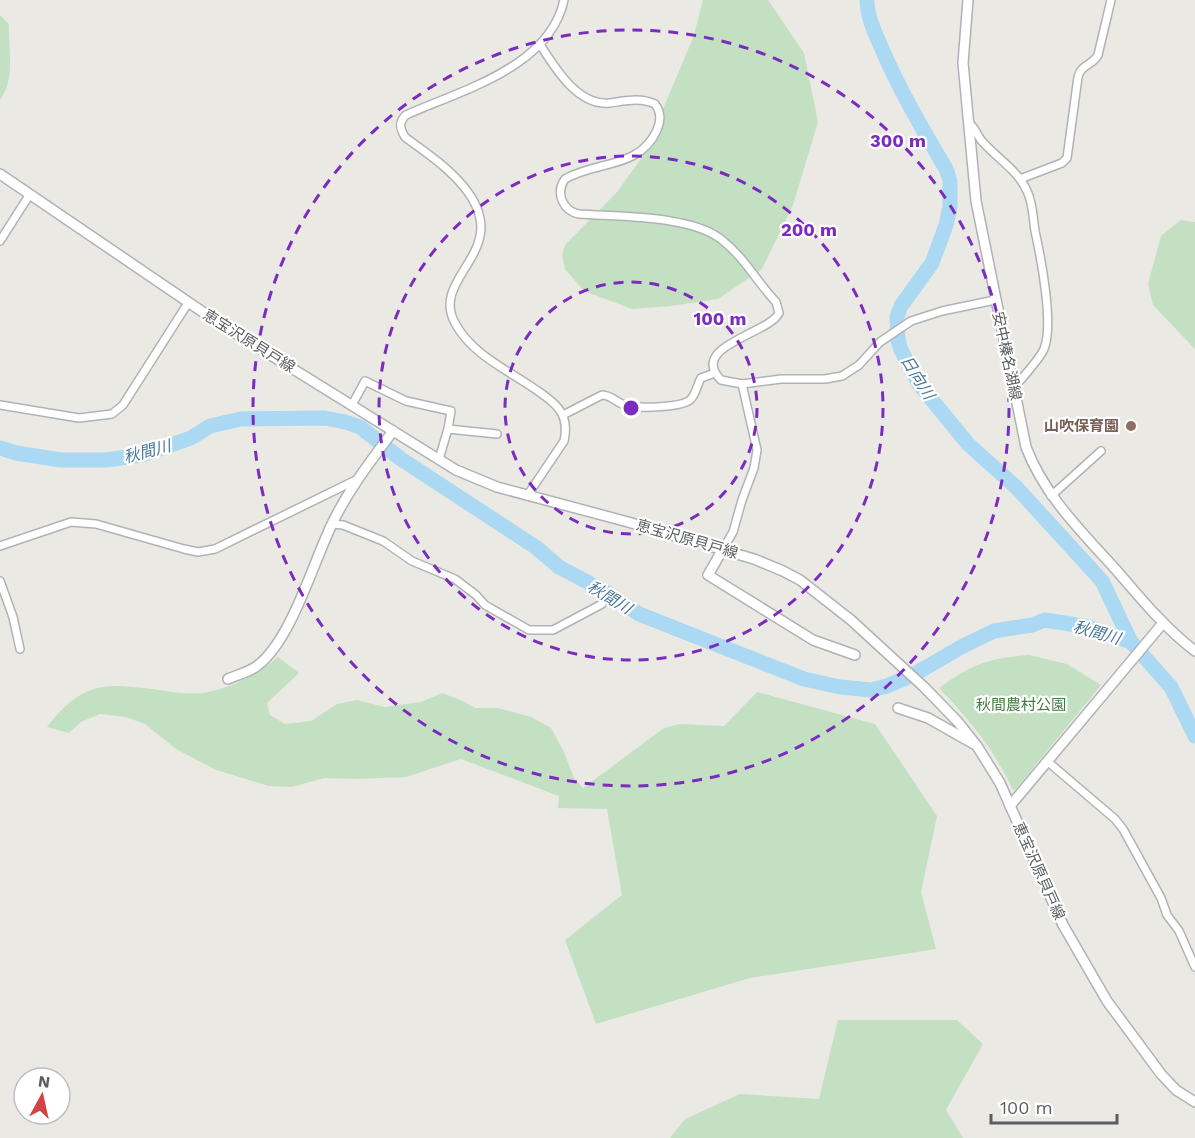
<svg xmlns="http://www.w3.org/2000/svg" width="1195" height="1138" viewBox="0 0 1195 1138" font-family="'Work Sans','Noto Sans JP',sans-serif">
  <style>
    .green { fill: #c4e0c2 }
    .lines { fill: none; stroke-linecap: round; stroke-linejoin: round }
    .river { stroke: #abd9f3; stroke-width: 15 }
    .street-casing { stroke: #b0b3b6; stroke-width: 10 }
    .secondary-casing { stroke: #afb2b6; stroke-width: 12 }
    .street { stroke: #fff; stroke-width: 7 }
    .secondary { stroke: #fff; stroke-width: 9 }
    .ring { fill: none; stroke: #7b2cbf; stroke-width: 3; stroke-dasharray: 10 8 }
    .education-dot { fill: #8d6e63; stroke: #fff; stroke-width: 2 }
    .labels { text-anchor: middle; stroke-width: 4.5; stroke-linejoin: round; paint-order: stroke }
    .street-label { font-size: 15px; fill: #5b5e61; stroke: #fff }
    .education-label { font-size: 15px; font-weight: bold; fill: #785e54; stroke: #fff; text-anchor: end }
    .park-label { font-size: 15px; fill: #407c3f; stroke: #fff }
    .water-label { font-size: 16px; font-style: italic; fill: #47769b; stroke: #fff }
    .centre { fill: #7b2cbf; stroke: #fff; stroke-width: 3 }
    .ring-label { font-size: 18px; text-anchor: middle; font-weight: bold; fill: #7b2cbf; stroke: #fff; stroke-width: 4.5; stroke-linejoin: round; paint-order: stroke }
  </style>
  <rect width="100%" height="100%" fill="#ebe9e3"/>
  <g class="green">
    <polygon points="703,0 768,0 804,53 818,122 793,205 762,269 718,299 671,306 632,309 584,291 565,269 562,255 565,245 617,192 643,156 693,38"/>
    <path d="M0,15L9,24C8,48 16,79 0,100Z"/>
    <polygon points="1181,220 1195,222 1195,349 1153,305 1148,284 1161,236"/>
    <path d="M1029,655L1067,664L1101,685L1016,789L1013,790C993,747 971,722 939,688C972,664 989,658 1029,655Z"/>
    <path d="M278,657L299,673L267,703L270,715L285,724L311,721L337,704L357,700L385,707L421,702L442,693L463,701L475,708H498L531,717L551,728L564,752L574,778L583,788L664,728L680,724L724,726L757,692L875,724L937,816L921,892L936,949L750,978L596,1024L565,940L622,895L607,809L558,808L559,796L461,759L406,777L357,779L324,778L292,787L269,786L216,770L176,749L145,724L126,717L100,714L81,722L69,733L47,727C86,677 109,684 166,691C180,693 195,695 208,692C235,687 258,674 278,657Z"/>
    <polygon points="838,1020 957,1020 983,1044 946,1110 963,1138 670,1138 685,1119 740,1094 819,1099"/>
  </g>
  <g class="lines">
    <g class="river">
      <path d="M867,0C867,17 875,33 882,49C900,91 923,130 946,169L950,181V207L946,225L932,263L901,306L897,317L898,340L901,350L919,384L968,444L1017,488L1102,581L1131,642"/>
      <polyline points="0,448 16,453 61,460 106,460 142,455 191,438 210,426 241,419 325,418 345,422 360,427 401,459 537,548 559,567 606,592 639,614 804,679 840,687 871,690 887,686 913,675 963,646 994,631 1032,625 1045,620 1089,627 1131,642 1171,687 1195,736"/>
    </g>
    <g class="street-casing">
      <g id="street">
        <path d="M541,46C555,68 578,106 609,103C625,101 640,97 655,104C661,112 661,121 657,130C640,169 595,161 565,179C555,193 563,211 579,214C618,217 692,215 722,240C744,257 757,282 776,302L779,313C769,334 688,346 721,380L742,384L781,379H825L842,376L859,365L880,342L911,321L942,311L995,300"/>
        <path d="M968,122C975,127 976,133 981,140C995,157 1018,170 1027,191C1033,203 1033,218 1035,231C1041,258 1054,325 1044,349C1040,359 1021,379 1013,389"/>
        <path d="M1020,179L1062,163L1067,158L1078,77C1081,64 1092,66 1098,55L1111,0"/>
        <polyline points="0,241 30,194"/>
        <polyline points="0,405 79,418 112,414 123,405 188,303"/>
        <polyline points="352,405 365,381 406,401 451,411 448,429"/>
        <path d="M563,415L602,395C612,395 618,404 627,406C640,408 683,408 691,399C696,394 697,385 701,378L715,373"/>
        <polyline points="439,459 448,429 497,434"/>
        <path d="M527,496L564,441C566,432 566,422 562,414C557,404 545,396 535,389C508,370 472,355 455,323C429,276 516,251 464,187C447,166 426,153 405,137C400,129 398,122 406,115C462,90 550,67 564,0"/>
        <polyline points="1051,496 1101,451"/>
        <polyline points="332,524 343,525 383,541 412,561 455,579 476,595 485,605 529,630 553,630 602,604"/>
        <polyline points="0,546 71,522 96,524 184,549 198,552 215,549 356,480"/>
        <polyline points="723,549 733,532 742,500 754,468 757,450 742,384"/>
        <polyline points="0,581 13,617 20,649"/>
        <polyline points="1047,761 1115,819 1123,829 1161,898 1167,915 1179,931 1195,967"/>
      </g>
    </g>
    <g class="secondary-casing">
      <g id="secondary">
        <path d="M968,0L963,63L976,201L1026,447C1045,497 1083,533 1118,572C1142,600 1166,629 1195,651"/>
        <polyline points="0,174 219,323 456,470 497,487 628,522 754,559 783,571 800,580 851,620 924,687 958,722 977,746 1000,783 1063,925 1107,1001 1161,1074 1176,1090 1195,1102"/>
        <polyline points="723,549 708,575 813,640 855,655"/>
        <path d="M228,679C237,675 249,672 257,666C291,641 313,563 332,524C348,490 371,461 393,431"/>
        <polyline points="898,708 928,718 974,744"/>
        <polyline points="1010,806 1163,623"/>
      </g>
    </g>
    <use href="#street" class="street"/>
    <use href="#secondary" class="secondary"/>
  </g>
  <g class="ring">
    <circle cx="631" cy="408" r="126"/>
    <circle cx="631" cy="408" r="252"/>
    <circle cx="631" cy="408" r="378"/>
  </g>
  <circle class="education-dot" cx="1131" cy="426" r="6"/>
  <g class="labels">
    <g class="street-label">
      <text transform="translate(249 341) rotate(32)" y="5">恵宝沢原貝戸線</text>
      <text transform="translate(1007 356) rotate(78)" y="5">安中榛名湖線</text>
      <text transform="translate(687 539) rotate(16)" y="5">恵宝沢原貝戸線</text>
      <text transform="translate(1039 871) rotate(66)" y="5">恵宝沢原貝戸線</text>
    </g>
    <g class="education-label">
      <text x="1119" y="431">山吹保育園</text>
    </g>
    <g class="park-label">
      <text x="1021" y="710">秋間農村公園</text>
    </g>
    <g class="water-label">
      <text transform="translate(918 377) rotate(58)" y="6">日向川</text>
      <text transform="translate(147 451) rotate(-15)" y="6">秋間川</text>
      <text transform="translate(610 597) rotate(31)" y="6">秋間川</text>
      <text transform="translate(1097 632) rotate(16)" y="6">秋間川</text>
    </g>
  </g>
  <circle cx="631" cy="408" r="9" class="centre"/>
  <g class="ring-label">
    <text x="898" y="147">300 m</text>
    <text x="809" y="236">200 m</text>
    <text x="720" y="325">100 m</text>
  </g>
  <g transform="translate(42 1096) rotate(8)"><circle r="28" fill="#ffffff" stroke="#bdbfc0" stroke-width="1.5"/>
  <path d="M0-4.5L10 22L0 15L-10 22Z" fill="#d24342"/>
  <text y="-9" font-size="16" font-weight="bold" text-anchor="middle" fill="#5b5e61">N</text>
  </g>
  <path d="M991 1114v9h126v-9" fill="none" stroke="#5b5e61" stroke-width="3"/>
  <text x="1000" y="1114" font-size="18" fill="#5b5e61" stroke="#ffffff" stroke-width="4.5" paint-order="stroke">100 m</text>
</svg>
